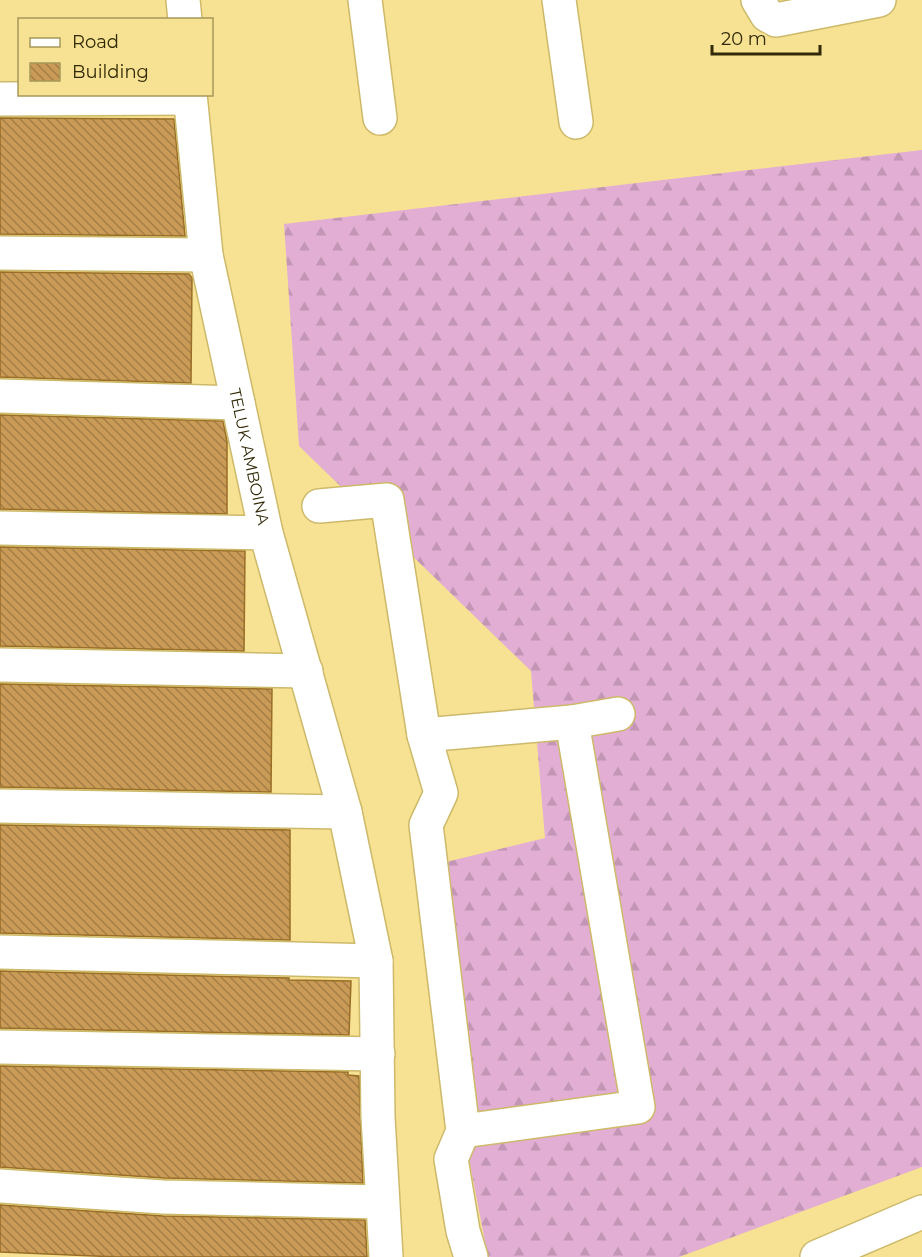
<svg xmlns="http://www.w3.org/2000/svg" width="922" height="1257" viewBox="0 0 922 1257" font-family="Montserrat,sans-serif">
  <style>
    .forest { fill: url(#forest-firs) }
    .building { fill: url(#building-back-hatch); stroke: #996e27; stroke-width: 1.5 }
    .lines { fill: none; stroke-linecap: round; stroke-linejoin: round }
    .minor-casing { stroke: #cdb96a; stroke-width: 36 }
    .minor { stroke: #fff; stroke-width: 33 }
    .labels { text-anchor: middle; stroke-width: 6; stroke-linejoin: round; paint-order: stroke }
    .street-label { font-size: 16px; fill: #312907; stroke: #f6e292 }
  </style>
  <defs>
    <pattern id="forest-firs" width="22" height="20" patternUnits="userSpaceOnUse" patternTransform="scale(1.5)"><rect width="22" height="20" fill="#e2aed4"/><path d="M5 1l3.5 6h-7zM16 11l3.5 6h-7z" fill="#c296b4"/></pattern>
    <pattern id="building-back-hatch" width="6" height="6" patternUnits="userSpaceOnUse" patternTransform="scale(1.5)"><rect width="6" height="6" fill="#c99b57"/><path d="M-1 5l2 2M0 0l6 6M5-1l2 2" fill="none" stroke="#a47e46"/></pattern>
  </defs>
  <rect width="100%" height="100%" fill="#f6e292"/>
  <polygon class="forest" points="922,150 922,1167 679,1257 488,1257 413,870 545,838 531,671 299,446 284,224"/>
  <g class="building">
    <polygon points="0,118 174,119 185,236 0,234"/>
    <polygon points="0,272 189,274 192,278 191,383 0,377"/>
    <polygon points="0,415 223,421 227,441 227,514 0,509"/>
    <polygon points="0,547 245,551 244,651 0,646"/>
    <polygon points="0,684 272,689 271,792 0,787"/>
    <polygon points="0,825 290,830 290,940 0,933"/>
    <polygon points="0,971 289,978 289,980 351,981 349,1035 0,1028"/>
    <polygon points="0,1066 348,1072 348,1075 359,1076 363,1183 164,1178 0,1167"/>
    <polygon points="0,1205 163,1216 365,1220 367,1257 118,1257 0,1252"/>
  </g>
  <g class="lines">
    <g class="minor-casing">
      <g id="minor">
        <polyline points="183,0 185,20"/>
        <polyline points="365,0 380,118"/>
        <polyline points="559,0 576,122"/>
        <polyline points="758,0 767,15 776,20 879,0"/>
        <path id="s1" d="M190,94L206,255L238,403L266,533L345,812L376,961L378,1117L386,1257"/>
        <polyline points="0,99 190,98"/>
        <polyline points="0,253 206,255"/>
        <polyline points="0,396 238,403"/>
        <polyline points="319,506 387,500 424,735"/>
        <polyline points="0,528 266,533"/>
        <polyline points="0,665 306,671"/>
        <polyline points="0,806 345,812"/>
        <polyline points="0,952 376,961"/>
        <polyline points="0,1047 378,1054"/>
        <polyline points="463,1131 638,1107 572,722 618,714"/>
        <polyline points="0,1186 163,1197 382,1202"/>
        <polyline points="471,1257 463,1231 451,1159 463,1131 426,825 441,793 424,735 572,722"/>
        <polyline points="817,1257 922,1212"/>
      </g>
    </g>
    <use href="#minor" class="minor"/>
  </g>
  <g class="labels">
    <g class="street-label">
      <text dy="6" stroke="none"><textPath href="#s1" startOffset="368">TELUK AMBOINA</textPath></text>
    </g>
  </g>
  <rect x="18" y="18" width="195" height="78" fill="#f6e292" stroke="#a7985a" stroke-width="1.5"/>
  <rect x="30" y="38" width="30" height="9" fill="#ffffff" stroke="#a7985a" stroke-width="1.5"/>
  <text x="72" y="48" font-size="18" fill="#312907">Road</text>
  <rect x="30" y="63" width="30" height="18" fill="url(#building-back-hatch)" stroke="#a7985a" stroke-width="1.5"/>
  <text x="72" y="78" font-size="18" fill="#312907">Building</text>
  <path d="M712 45v9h108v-9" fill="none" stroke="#312907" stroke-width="3"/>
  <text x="721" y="45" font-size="18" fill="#312907" stroke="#f6e292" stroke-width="4.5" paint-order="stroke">20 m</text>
</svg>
